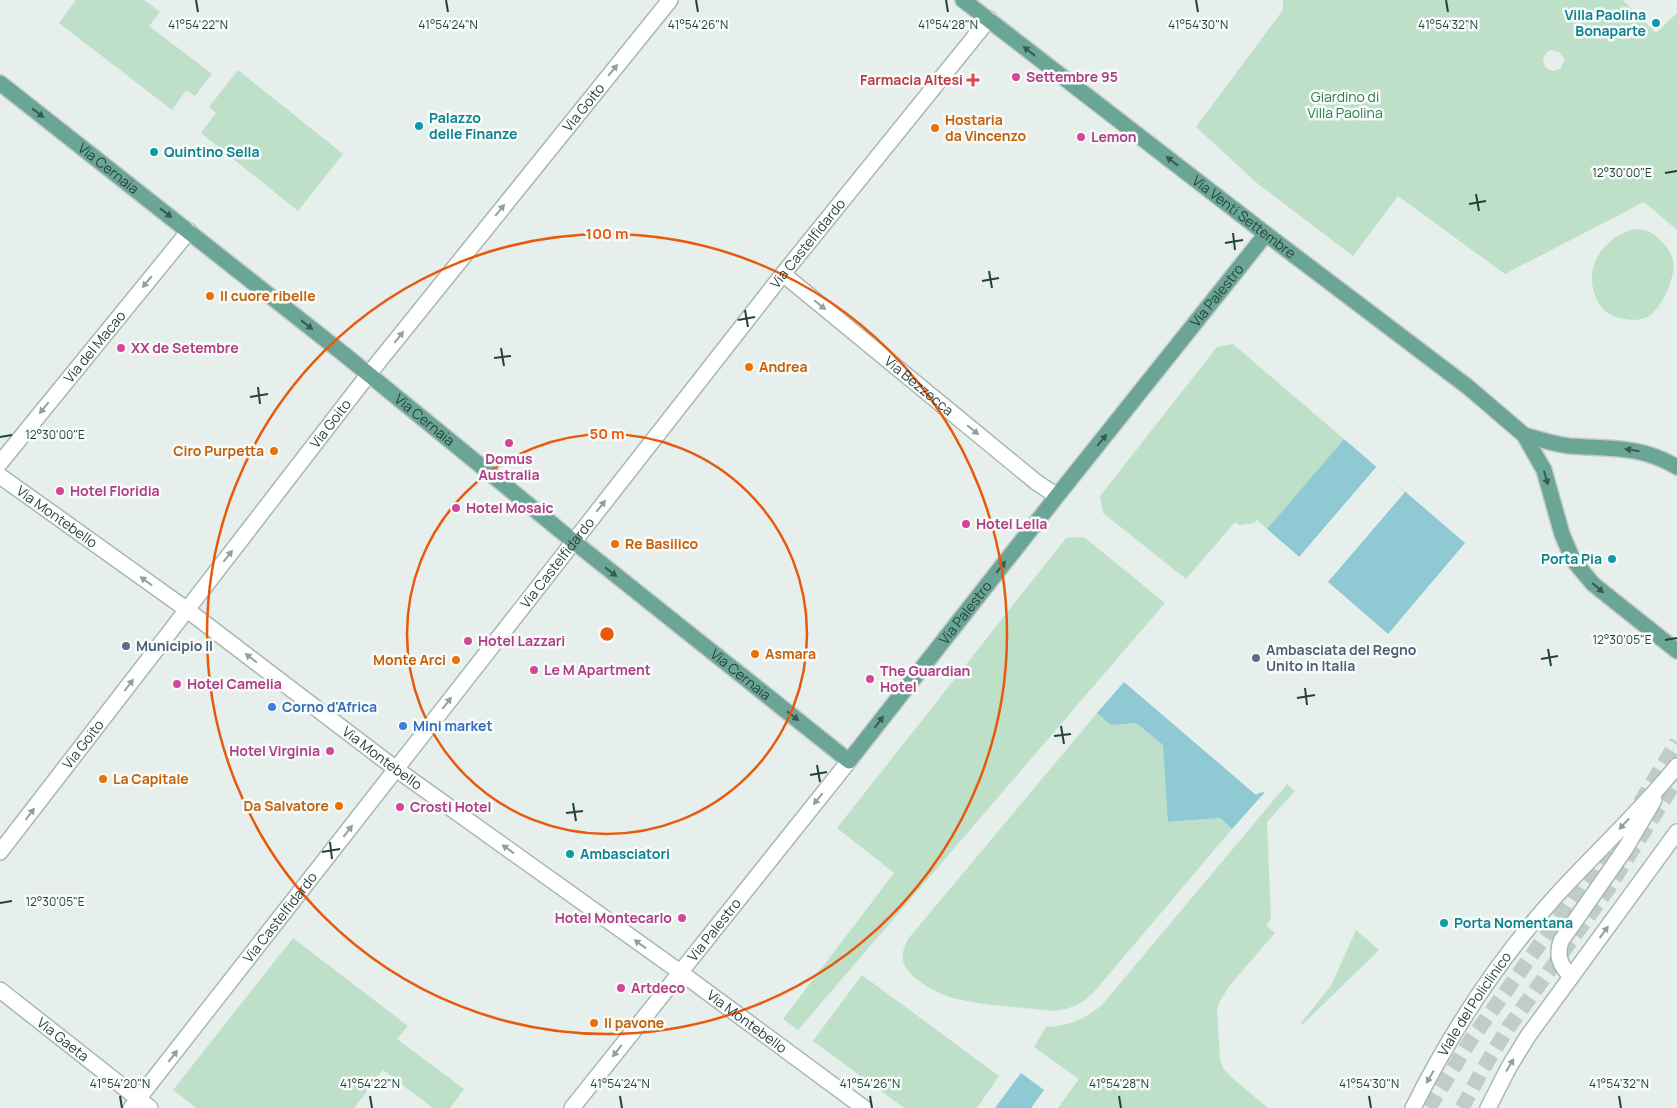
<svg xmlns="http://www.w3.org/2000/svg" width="1677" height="1108" viewBox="0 0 1677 1108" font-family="Manrope,sans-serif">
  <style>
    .green { fill: #bfe0c8; fill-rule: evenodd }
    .water { fill: #8ec9d4 }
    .pier { fill: #e6efeb }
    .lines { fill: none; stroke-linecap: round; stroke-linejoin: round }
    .major-tunnel { stroke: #bfccc8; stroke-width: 15; stroke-dasharray: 15 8; stroke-linecap: butt }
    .minor-casing { stroke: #a8b8b2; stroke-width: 18 }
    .major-casing { stroke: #c2cac8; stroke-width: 18 }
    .minor { stroke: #fff; stroke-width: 15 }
    .major { stroke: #6aa596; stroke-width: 15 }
    .oneway { fill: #365b51 }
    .oneway2 { fill: #92a09c }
    .ticks { fill: none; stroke: #24423a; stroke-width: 2 }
    .ring { fill: none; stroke: #e8590c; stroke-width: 2.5 }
    .culture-dot { fill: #0f9aa8; stroke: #f7fbf9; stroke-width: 2 }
    .hotel-dot { fill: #d1479c; stroke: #f7fbf9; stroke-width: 2 }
    .health-dot { fill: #e0444e; stroke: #f7fbf9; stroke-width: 2 }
    .food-dot { fill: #e8710a; stroke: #f7fbf9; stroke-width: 2 }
    .service-dot { fill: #5c6f8a; stroke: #f7fbf9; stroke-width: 2 }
    .shop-dot { fill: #3f7fe0; stroke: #f7fbf9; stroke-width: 2 }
    .labels { text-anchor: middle; stroke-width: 5; stroke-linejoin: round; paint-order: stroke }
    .culture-label { font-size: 14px; font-weight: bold; fill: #0d838f; stroke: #f7fbf9; text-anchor: start }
    .hotel-label { font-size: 14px; font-weight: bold; fill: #b23c85; stroke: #f7fbf9; text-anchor: start }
    .health-label { font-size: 14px; font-weight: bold; fill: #be3a42; stroke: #f7fbf9; text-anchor: end }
    .park-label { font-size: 14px; fill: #2d7a4b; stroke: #f7fbf9 }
    .street-label { font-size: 14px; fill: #24423a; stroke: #f7fbf9 }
    .food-label { font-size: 14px; font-weight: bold; fill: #c56008; stroke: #f7fbf9; text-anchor: start }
    .service-label { font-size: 14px; font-weight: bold; fill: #4e5e75; stroke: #f7fbf9; text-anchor: start }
    .shop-label { font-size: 14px; font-weight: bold; fill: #366cbe; stroke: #f7fbf9; text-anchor: start }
    .ticks-label { font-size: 12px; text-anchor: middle; fill: #24423a; stroke: #f7fbf9; stroke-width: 5; stroke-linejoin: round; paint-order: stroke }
    .centre { fill: #e8590c; stroke: #f7fbf9; stroke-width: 2.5 }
    .ring-label { font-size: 15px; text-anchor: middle; font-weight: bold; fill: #e8590c; stroke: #f7fbf9; stroke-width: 5; stroke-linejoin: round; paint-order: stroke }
  </style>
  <rect width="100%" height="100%" fill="#e6efeb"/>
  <g class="green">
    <polygon points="76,0 144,0 160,12 149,26 212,74 195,96 186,90 172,110 59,23"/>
    <path d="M1283,0H1623L1656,33L1677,13V230L1644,202L1505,274L1398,196L1353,256L1258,184L1196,127L1283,10ZM1552,50C1563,53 1559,52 1565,60L1560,69L1552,71L1545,67L1543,59L1547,52Z"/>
    <polygon points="238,70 343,154 298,211 201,133 216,113 209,107"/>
    <path d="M1634,229C1646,229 1653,232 1661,241C1666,246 1671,252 1673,260C1677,276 1660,313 1645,318C1636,322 1619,319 1611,315C1602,310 1598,304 1595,295C1583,265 1606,236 1634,229Z"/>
    <polygon points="1233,344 1344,439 1267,529 1257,520 1254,523 1239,525 1235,522 1186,579 1103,513 1100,496 1217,347"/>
    <polygon points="1084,537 1165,603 798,1030 783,1019 894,873 837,828 1066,538"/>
    <path d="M1097,713L1111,725L1136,723L1163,745L1169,822L1220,818L1232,829L1094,992C1082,1004 1069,1010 1052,1011C1021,1007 988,1006 957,999C941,996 907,978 903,961C901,954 905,946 908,939Z"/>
    <path d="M1287,784L1295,791L1267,822L1271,919L1266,925L1275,933L1229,986L1219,1003L1217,1012L1220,1059L1223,1068L1230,1076L1268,1108H1058L1079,1079L1034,1047L1046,1027C1069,1026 1085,1019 1102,1005Z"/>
    <polygon points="1356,930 1379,950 1302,1025 1301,1023 1331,986"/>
    <polygon points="293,938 408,1026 397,1039 464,1089 450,1108 433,1108 383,1070 354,1108 196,1108 173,1090"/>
    <polygon points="862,975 999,1076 977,1108 904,1108 813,1041"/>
  </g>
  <g class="water">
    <polygon points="1344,439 1465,543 1388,634 1267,529"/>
    <polygon points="1124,682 1256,795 1259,793 1265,792 1232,829 1220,818 1168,822 1163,745 1136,723 1111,725 1097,713"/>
    <polygon points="1021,1073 1044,1090 1031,1108 995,1108"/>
  </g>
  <polygon class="pier" points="1377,466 1405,492 1328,582 1299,557"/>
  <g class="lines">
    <g class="major-tunnel">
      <polyline points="1640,803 1677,742"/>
      <polyline points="1429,1108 1470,1041 1612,844"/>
      <polyline points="1462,1108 1483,1069 1508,1028 1606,892 1677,779"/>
    </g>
    <g class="minor-casing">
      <g id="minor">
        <path id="s1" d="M783,274L1036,482L1057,496"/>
        <path id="s2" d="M0,463L189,231"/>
        <path id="s3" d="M0,476L186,609L396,769L680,972L864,1108"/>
        <path id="s4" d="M0,852L368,375L670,0"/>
        <path d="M1571,977C1560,965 1556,956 1561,941L1625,849L1654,800"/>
        <path id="s5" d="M0,990L150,1108"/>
        <path id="s6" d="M131,1108L783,274L989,19"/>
        <path id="s7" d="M572,1108L849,761"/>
        <path id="s8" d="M1413,1108C1451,1032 1498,960 1555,897C1595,853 1640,812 1677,766"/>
        <polyline points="1488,1108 1509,1067 1528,1036 1677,832"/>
      </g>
    </g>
    <g class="major-casing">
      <g id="major">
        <path id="s9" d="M963,0L1266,234L1468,387L1524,435L1544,470L1562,534L1573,560L1593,584L1677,651"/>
        <path id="s10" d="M0,83L345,355L573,541L849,761L1057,496L1266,234"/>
        <path d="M1524,435C1538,439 1554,444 1569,446C1610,449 1639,445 1677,467"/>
      </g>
    </g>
    <use href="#minor" class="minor"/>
    <use href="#major" class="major"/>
  </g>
  <defs><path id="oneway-solid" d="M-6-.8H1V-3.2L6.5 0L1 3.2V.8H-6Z" transform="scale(1.25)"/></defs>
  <g class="oneway">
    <use href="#oneway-solid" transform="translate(1029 51) rotate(-142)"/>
    <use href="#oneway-solid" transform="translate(38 113) rotate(38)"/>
    <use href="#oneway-solid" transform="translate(1172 161) rotate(-142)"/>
    <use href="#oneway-solid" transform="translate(166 213) rotate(38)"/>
    <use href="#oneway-solid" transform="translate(307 325) rotate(38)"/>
    <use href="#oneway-solid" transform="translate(1102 440) rotate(-51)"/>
    <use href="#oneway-solid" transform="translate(1632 450) rotate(-171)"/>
    <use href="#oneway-solid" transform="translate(1546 478) rotate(74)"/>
    <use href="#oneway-solid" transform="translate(1001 567) rotate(-52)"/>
    <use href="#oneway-solid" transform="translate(611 572) rotate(38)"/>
    <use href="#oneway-solid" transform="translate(1598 588) rotate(41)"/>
    <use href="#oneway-solid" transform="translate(793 716) rotate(38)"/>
    <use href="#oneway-solid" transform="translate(879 722) rotate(-52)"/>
  </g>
  <g class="oneway2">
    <use href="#oneway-solid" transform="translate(613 70) rotate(-51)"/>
    <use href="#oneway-solid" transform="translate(500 210) rotate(-51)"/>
    <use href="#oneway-solid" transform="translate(147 282) rotate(129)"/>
    <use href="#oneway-solid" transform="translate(820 305) rotate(39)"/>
    <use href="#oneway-solid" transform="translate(399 337) rotate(-51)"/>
    <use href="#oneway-solid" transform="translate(44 408) rotate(129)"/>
    <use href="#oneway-solid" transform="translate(973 430) rotate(39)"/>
    <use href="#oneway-solid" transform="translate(601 506) rotate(-52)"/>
    <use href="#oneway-solid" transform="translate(228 556) rotate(-52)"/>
    <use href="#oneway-solid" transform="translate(146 581) rotate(-144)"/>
    <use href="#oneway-solid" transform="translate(251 658) rotate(-143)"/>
    <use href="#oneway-solid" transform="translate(129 685) rotate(-53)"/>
    <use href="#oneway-solid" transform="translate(447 703) rotate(-52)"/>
    <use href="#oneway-solid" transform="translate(818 799) rotate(129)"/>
    <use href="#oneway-solid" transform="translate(30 814) rotate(-53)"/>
    <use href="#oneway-solid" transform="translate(1624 824) rotate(133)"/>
    <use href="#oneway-solid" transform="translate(348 831) rotate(-52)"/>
    <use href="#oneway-solid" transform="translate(508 849) rotate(-144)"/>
    <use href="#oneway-solid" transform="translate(1604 932) rotate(-54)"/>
    <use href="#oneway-solid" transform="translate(640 944) rotate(-144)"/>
    <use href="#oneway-solid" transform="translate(617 1051) rotate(128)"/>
    <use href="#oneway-solid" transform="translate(173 1056) rotate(-52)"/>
    <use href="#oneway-solid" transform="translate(1510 1065) rotate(-59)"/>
    <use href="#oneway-solid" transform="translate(1430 1077) rotate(120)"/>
  </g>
  <path class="ticks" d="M196,0L198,12M446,0L448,12M696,0L698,12M946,0L948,12M1196,0L1198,12M1446,0L1448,12M1665,173L1677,171M1476,194L1479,211M1469,204L1486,201M1233,233L1235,250M1225,243L1243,240M989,271L992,288M982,281L999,278M745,310L748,327M738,320L755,317M501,348L504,366M494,358L511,356M258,387L260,404M250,397L268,394M0,437L12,435M1665,640L1677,638M1548,649L1551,666M1541,659L1558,656M1305,688L1307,705M1297,698L1315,695M1061,726L1064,744M1054,736L1071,734M817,765L820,782M810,775L827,772M573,803L576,821M566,813L583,811M330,842L332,859M322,852L340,849M0,903L12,901M120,1096L122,1108M370,1096L372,1108M620,1096L622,1108M870,1096L872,1108M1119,1096L1121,1108M1369,1096L1371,1108M1619,1096L1621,1108"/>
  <g class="ring">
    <circle cx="607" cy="634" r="200"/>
    <circle cx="607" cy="634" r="400"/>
  </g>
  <g class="culture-dot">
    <circle cx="1656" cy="23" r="5"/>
    <circle cx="419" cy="126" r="5"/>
    <circle cx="154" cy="152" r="5"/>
    <circle cx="1612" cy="559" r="5"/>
    <circle cx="570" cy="854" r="5"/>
    <circle cx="1444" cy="923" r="5"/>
  </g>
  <g class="hotel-dot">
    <circle cx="1016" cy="77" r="5"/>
    <circle cx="1081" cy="137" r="5"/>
    <circle cx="121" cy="348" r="5"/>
    <circle cx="509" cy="443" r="5"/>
    <circle cx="60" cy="491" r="5"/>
    <circle cx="456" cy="508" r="5"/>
    <circle cx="966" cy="524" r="5"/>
    <circle cx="468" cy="641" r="5"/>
    <circle cx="534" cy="670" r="5"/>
    <circle cx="870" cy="679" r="5"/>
    <circle cx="177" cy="684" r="5"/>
    <circle cx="330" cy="751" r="5"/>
    <circle cx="400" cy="807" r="5"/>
    <circle cx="682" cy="918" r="5"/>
    <circle cx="621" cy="988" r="5"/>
  </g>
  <path class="health-dot" d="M970.5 72.5h5v5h5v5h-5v5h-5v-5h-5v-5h5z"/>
  <g class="food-dot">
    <circle cx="935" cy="128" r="5"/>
    <circle cx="210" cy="296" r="5"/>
    <circle cx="749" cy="367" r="5"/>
    <circle cx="274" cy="451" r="5"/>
    <circle cx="615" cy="544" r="5"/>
    <circle cx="755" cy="654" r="5"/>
    <circle cx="456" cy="660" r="5"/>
    <circle cx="103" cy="779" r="5"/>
    <circle cx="339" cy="806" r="5"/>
    <circle cx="594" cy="1023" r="5"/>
  </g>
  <g class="service-dot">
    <circle cx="126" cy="646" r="5"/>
    <circle cx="1256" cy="658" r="5"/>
  </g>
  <g class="shop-dot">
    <circle cx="272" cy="707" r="5"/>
    <circle cx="403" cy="726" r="5"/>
  </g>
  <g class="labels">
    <g class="culture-label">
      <text x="1646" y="20" text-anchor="end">Villa Paolina<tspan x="1646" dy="16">Bonaparte</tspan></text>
      <text x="429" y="123">Palazzo<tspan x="429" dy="16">delle Finanze</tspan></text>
      <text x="164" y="157">Quintino Sella</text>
      <text x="1602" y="564" text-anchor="end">Porta Pia</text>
      <text x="580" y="859">Ambasciatori</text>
      <text x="1454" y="928">Porta Nomentana</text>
    </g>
    <g class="hotel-label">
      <text x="1026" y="82">Settembre 95</text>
      <text x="1091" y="142">Lemon</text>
      <text x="131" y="353">XX de Setembre</text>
      <text x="509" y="464" text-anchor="middle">Domus<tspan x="509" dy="16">Australia</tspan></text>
      <text x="70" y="496">Hotel Floridia</text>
      <text x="466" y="513">Hotel Mosaic</text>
      <text x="976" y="529">Hotel Lella</text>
      <text x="478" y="646">Hotel Lazzari</text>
      <text x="544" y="675">Le M Apartment</text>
      <text x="880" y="676">The Guardian<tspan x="880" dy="16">Hotel</tspan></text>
      <text x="187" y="689">Hotel Camelia</text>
      <text x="320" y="756" text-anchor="end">Hotel Virginia</text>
      <text x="410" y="812">Crosti Hotel</text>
      <text x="672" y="923" text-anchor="end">Hotel Montecarlo</text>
      <text x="631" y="993">Artdeco</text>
    </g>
    <g class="health-label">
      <text x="963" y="85">Farmacia Altesi</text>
    </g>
    <g class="park-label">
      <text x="1345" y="102">Giardino di<tspan x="1345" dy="16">Villa Paolina</tspan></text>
    </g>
    <g class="street-label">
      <text dy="5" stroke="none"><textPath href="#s4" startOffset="946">Via Goito</textPath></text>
      <text dy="5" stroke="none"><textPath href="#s10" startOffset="138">Via Cernaia</textPath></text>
      <text dy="5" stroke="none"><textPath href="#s9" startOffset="355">Via Venti Settembre</textPath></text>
      <text dy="5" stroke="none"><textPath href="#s6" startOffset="1098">Via Castelfidardo</textPath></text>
      <text dy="5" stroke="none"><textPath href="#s10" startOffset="1680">Via Palestro</textPath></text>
      <text dy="5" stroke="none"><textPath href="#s2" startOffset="150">Via del Macao</textPath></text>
      <text dy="5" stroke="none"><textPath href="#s1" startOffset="176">Via Bezzecca</textPath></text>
      <text dy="5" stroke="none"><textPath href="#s10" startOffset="542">Via Cernaia</textPath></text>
      <text dy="5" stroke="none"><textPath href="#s4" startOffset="541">Via Goito</textPath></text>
      <text dy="5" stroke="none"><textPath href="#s3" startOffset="70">Via Montebello</textPath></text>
      <text dy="5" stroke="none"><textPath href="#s6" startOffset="692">Via Castelfidardo</textPath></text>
      <text dy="5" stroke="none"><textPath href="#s10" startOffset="1275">Via Palestro</textPath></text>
      <text dy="5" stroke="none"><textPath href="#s10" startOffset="948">Via Cernaia</textPath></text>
      <text dy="5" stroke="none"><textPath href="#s4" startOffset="136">Via Goito</textPath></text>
      <text dy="5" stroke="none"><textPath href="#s3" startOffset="475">Via Montebello</textPath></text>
      <text dy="5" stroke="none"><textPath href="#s6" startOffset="242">Via Castelfidardo</textPath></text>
      <text dy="5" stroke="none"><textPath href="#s7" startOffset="228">Via Palestro</textPath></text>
      <text dy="5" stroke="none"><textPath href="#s8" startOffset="121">Viale del Policlinico</textPath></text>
      <text dy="5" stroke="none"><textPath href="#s3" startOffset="925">Via Montebello</textPath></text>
      <text dy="5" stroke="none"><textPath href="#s5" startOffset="80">Via Gaeta</textPath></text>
    </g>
    <g class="food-label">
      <text x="945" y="125">Hostaria<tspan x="945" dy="16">da Vincenzo</tspan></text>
      <text x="220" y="301">Il cuore ribelle</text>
      <text x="759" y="372">Andrea</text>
      <text x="264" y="456" text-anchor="end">Ciro Purpetta</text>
      <text x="625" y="549">Re Basilico</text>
      <text x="765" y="659">Asmara</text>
      <text x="446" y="665" text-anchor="end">Monte Arci</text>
      <text x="113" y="784">La Capitale</text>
      <text x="329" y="811" text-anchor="end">Da Salvatore</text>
      <text x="604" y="1028">Il pavone</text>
    </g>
    <g class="service-label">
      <text x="136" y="651">Municipio II</text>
      <text x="1266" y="655">Ambasciata del Regno<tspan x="1266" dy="16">Unito in Italia</tspan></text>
    </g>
    <g class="shop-label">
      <text x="282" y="712">Corno d'Africa</text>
      <text x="413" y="731">Mini market</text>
    </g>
  </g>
  <g class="ticks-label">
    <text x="198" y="29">41°54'22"N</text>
    <text x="448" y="29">41°54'24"N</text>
    <text x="698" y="29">41°54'26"N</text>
    <text x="948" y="29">41°54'28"N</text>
    <text x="1198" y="29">41°54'30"N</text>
    <text x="1448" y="29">41°54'32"N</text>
    <text x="1622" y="177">12°30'00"E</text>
    <text x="55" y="439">12°30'00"E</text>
    <text x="1622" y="644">12°30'05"E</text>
    <text x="55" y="906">12°30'05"E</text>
    <text x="120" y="1088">41°54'20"N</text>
    <text x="370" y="1088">41°54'22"N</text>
    <text x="620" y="1088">41°54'24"N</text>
    <text x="870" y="1088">41°54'26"N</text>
    <text x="1119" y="1088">41°54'28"N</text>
    <text x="1369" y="1088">41°54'30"N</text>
    <text x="1619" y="1088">41°54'32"N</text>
  </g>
  <circle cx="607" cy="634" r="8" class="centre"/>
  <g class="ring-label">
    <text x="607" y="239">100 m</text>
    <text x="607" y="439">50 m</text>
  </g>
</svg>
